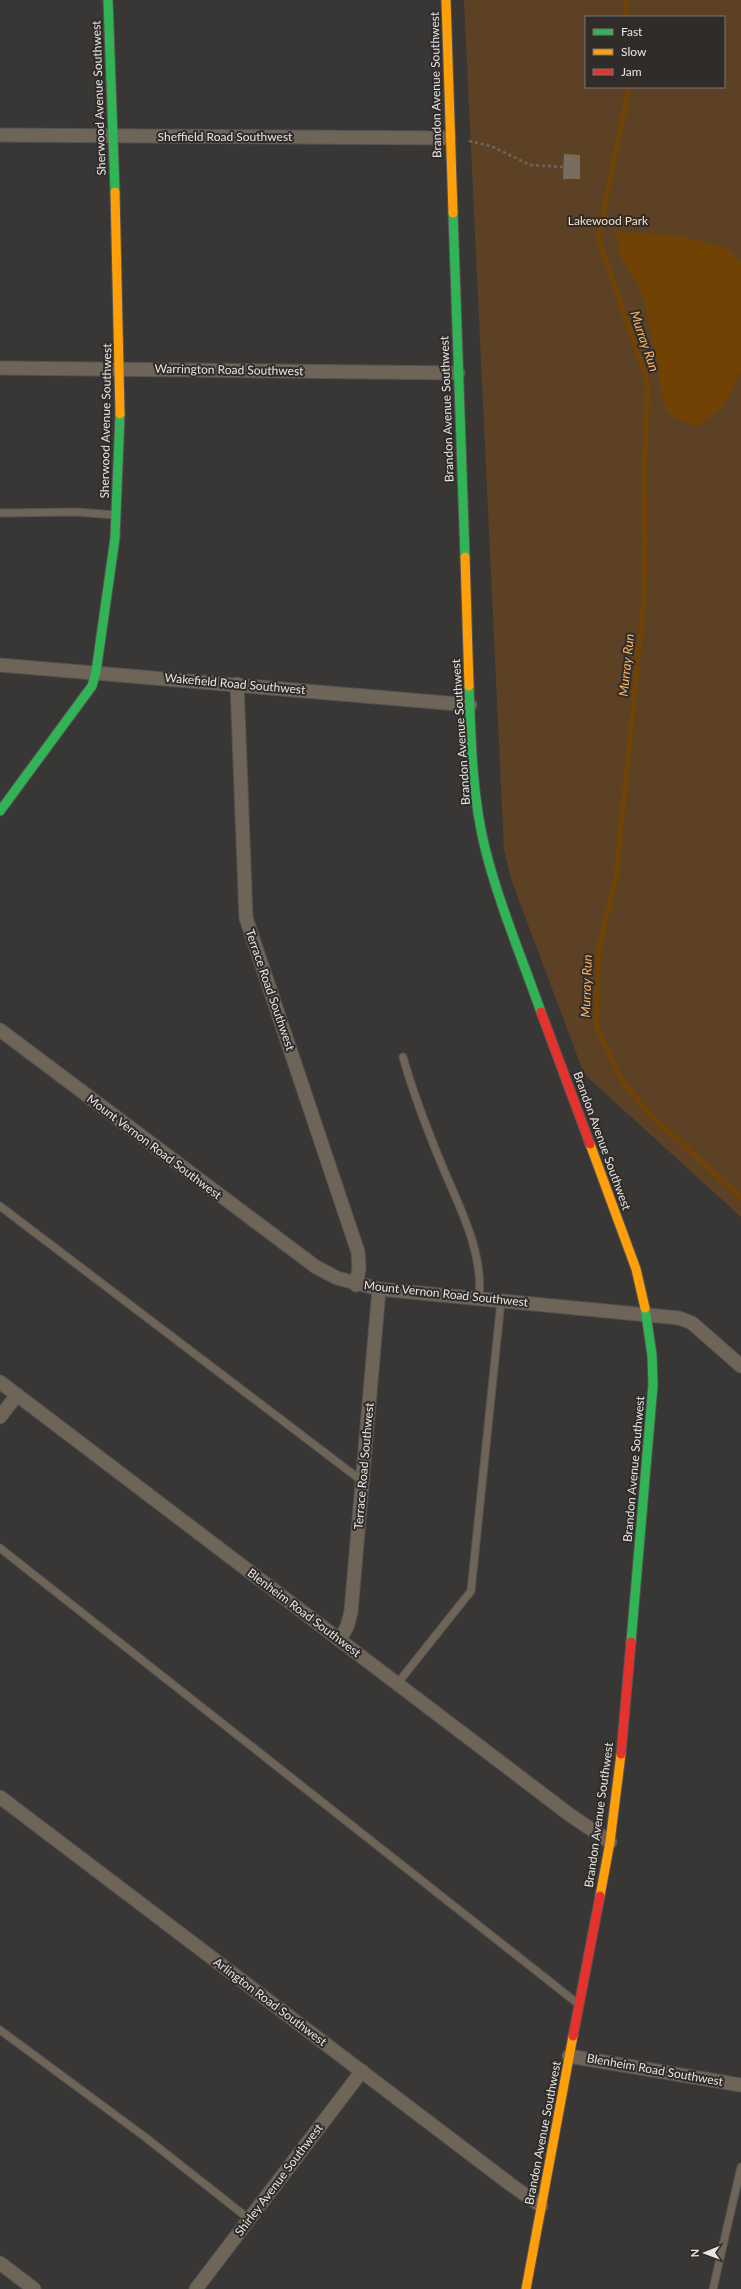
<svg xmlns="http://www.w3.org/2000/svg" width="741" height="2289" viewBox="0 0 741 2289" font-family="Lato,sans-serif">
  <style>
    .green { fill: #5c4125; fill-rule: evenodd }
    .water { fill: #704305 }
    .lines { fill: none; stroke-linecap: round; stroke-linejoin: round }
    .stream { stroke: #704305; stroke-width: 5 }
    .building { fill: #776c60 }
    .lane-casing { stroke: #545352; stroke-width: 9 }
    .street-casing { stroke: #545352; stroke-width: 15 }
    .fast-casing { stroke: #545352; stroke-width: 11 }
    .slow-casing { stroke: #545352; stroke-width: 11 }
    .jam-casing { stroke: #545352; stroke-width: 11 }
    .path { stroke: #6e675f; stroke-width: 2.5; stroke-dasharray: 3 3; stroke-linecap: butt }
    .lane { stroke: #6f6458; stroke-width: 7 }
    .street { stroke: #6f6458; stroke-width: 13 }
    .fast { stroke: #30b455; stroke-width: 9 }
    .slow { stroke: #ff9f0a; stroke-width: 9 }
    .jam { stroke: #e5322d; stroke-width: 9 }
    .labels { text-anchor: middle; stroke-width: 4; stroke-linejoin: round; paint-order: stroke }
    .street-label { font-size: 12px; fill: #e7e5e3; stroke: #302c2a }
    .park-label { font-size: 12px; fill: #fcdec1; stroke: #302c2a }
    .water-label { font-size: 13px; font-style: italic; fill: #feb467; stroke: #302c2a }
  </style>
  <rect width="100%" height="100%" fill="#393735"/>
  <path class="green" d="M464,0H741V1217L584,1074L512,882L504,850ZM586,17H724V87H586Z"/>
  <polygon class="water" points="616,231 681,236 729,249 741,263 741,372 724,405 697,427 675,418 665,409 646,308 638,285 621,258"/>
  <g class="lines">
    <g class="stream">
      <polyline points="626,0 627,17"/>
      <polyline points="629,87 598,238 648,383 644,477 645,541 644,598 616,877 599,947 596,1026 623,1083 656,1120 741,1198"/>
    </g>
  </g>
  <polygon class="building" points="564,154 580,155 580,179 563,179"/>
  <g class="lines">
    <g class="lane-casing">
      <g id="lane">
        <polyline points="0,513 76,512 116,515"/>
        <path d="M403,1057C413,1093 427,1129 441,1163C459,1207 484,1251 479,1299"/>
        <polyline points="0,1206 362,1481"/>
        <polyline points="0,1548 577,2003"/>
        <polyline points="397,1684 471,1591 501,1301"/>
        <polyline points="0,2030 145,2137 249,2219"/>
        <polyline points="713,2289 741,2167"/>
      </g>
    </g>
    <g class="street-casing">
      <g id="street">
        <polyline points="0,135 449,138"/>
        <polyline points="0,368 458,373"/>
        <polyline points="0,665 470,705"/>
        <polyline points="237,684 246,918 358,1252 359,1268 356,1285"/>
        <polyline points="0,1030 316,1267 337,1278 379,1289 679,1318 692,1323 741,1366"/>
        <polyline points="0,1382 570,1815 610,1842"/>
        <polyline points="0,1417 17,1395"/>
        <polyline points="339,1640 347,1627 351,1612 379,1289"/>
        <polyline points="0,1797 510,2184 541,2206"/>
        <polyline points="569,2056 741,2085"/>
        <polyline points="0,2263 34,2289"/>
        <polyline points="196,2289 362,2071"/>
      </g>
    </g>
    <g class="fast-casing">
      <g id="fast">
        <polyline points="108,0 115,192"/>
        <polyline points="453,213 465,557"/>
        <path d="M469,686C471,739 472,796 485,848C499,904 522,958 541,1012"/>
        <polyline points="0,811 92,686 96,672 115,538 120,414"/>
        <polyline points="631,1642 653,1385 652,1355 645,1308"/>
      </g>
    </g>
    <g class="slow-casing">
      <g id="slow">
        <polyline points="446,0 453,213"/>
        <polyline points="115,192 120,414"/>
        <polyline points="465,557 469,686"/>
        <polyline points="590,1144 636,1269 645,1308"/>
        <polyline points="600,1896 610,1842 621,1754"/>
        <polyline points="526,2289 573,2036"/>
      </g>
    </g>
    <g class="jam-casing">
      <g id="jam">
        <polyline points="541,1012 590,1144"/>
        <polyline points="621,1754 631,1642"/>
        <polyline points="573,2036 600,1896"/>
      </g>
    </g>
    <polyline class="path" points="469,141 491,146 530,165 563,167"/>
    <use href="#lane" class="lane"/>
    <use href="#street" class="street"/>
    <use href="#fast" class="fast"/>
    <use href="#slow" class="slow"/>
    <use href="#jam" class="jam"/>
  </g>
  <g class="labels">
    <g class="street-label">
      <text transform="translate(436 85) rotate(-91)" y="4">Brandon Avenue Southwest</text>
      <text transform="translate(99 98) rotate(-92)" y="4">Sherwood Avenue Southwest</text>
      <text x="225" y="141">Sheffield Road Southwest</text>
      <text transform="translate(229 370) rotate(1)" y="4">Warrington Road Southwest</text>
      <text transform="translate(447 409) rotate(-92)" y="4">Brandon Avenue Southwest</text>
      <text transform="translate(106 421) rotate(-89)" y="4">Sherwood Avenue Southwest</text>
      <text transform="translate(235 684) rotate(5)" y="4">Wakefield Road Southwest</text>
      <text transform="translate(461 732) rotate(-94)" y="4">Brandon Avenue Southwest</text>
      <text transform="translate(270 990) rotate(71)" y="4">Terrace Road Southwest</text>
      <text transform="translate(602 1141) rotate(70)" y="4">Brandon Avenue Southwest</text>
      <text transform="translate(154 1147) rotate(37)" y="4">Mount Vernon Road Southwest</text>
      <text transform="translate(446 1294) rotate(6)" y="4">Mount Vernon Road Southwest</text>
      <text transform="translate(364 1466) rotate(-85)" y="4">Terrace Road Southwest</text>
      <text transform="translate(634 1469) rotate(-85)" y="4">Brandon Avenue Southwest</text>
      <text transform="translate(304 1613) rotate(37)" y="4">Blenheim Road Southwest</text>
      <text transform="translate(599 1815) rotate(-82)" y="4">Brandon Avenue Southwest</text>
      <text transform="translate(270 2002) rotate(37)" y="4">Arlington Road Southwest</text>
      <text transform="translate(655 2070) rotate(10)" y="4">Blenheim Road Southwest</text>
      <text transform="translate(543 2133) rotate(-79)" y="4">Brandon Avenue Southwest</text>
      <text transform="translate(279 2180) rotate(-53)" y="4">Shirley Avenue Southwest</text>
    </g>
    <g class="park-label">
      <text x="608" y="225">Lakewood Park</text>
    </g>
    <g class="water-label">
      <text transform="translate(645 341) rotate(71)" y="5">Murray Run</text>
      <text transform="translate(626 665) rotate(-84)" y="5">Murray Run</text>
      <text transform="translate(586 986) rotate(-88)" y="5">Murray Run</text>
    </g>
  </g>
  <rect x="585" y="16" width="140" height="72" fill="#302c2a" stroke="#797674"/>
  <rect x="593" y="29" width="20" height="6" fill="#30b455" stroke="#797674"/>
  <text x="621" y="36" font-size="12" fill="#e7e5e3">Fast</text>
  <rect x="593" y="49" width="20" height="6" fill="#ff9f0a" stroke="#797674"/>
  <text x="621" y="56" font-size="12" fill="#e7e5e3">Slow</text>
  <rect x="593" y="69" width="20" height="6" fill="#e5322d" stroke="#797674"/>
  <text x="621" y="76" font-size="12" fill="#e7e5e3">Jam</text>
  <g transform="translate(705 2253) rotate(269)" stroke="#302c2a" stroke-width="3" paint-order="stroke">
  <path d="M0-3L7 15L0 10L-7 15Z" fill="#e7e5e3"/>
  <text y="-6" font-size="11" font-weight="bold" text-anchor="middle" fill="#e7e5e3">N</text>
  </g>
</svg>
